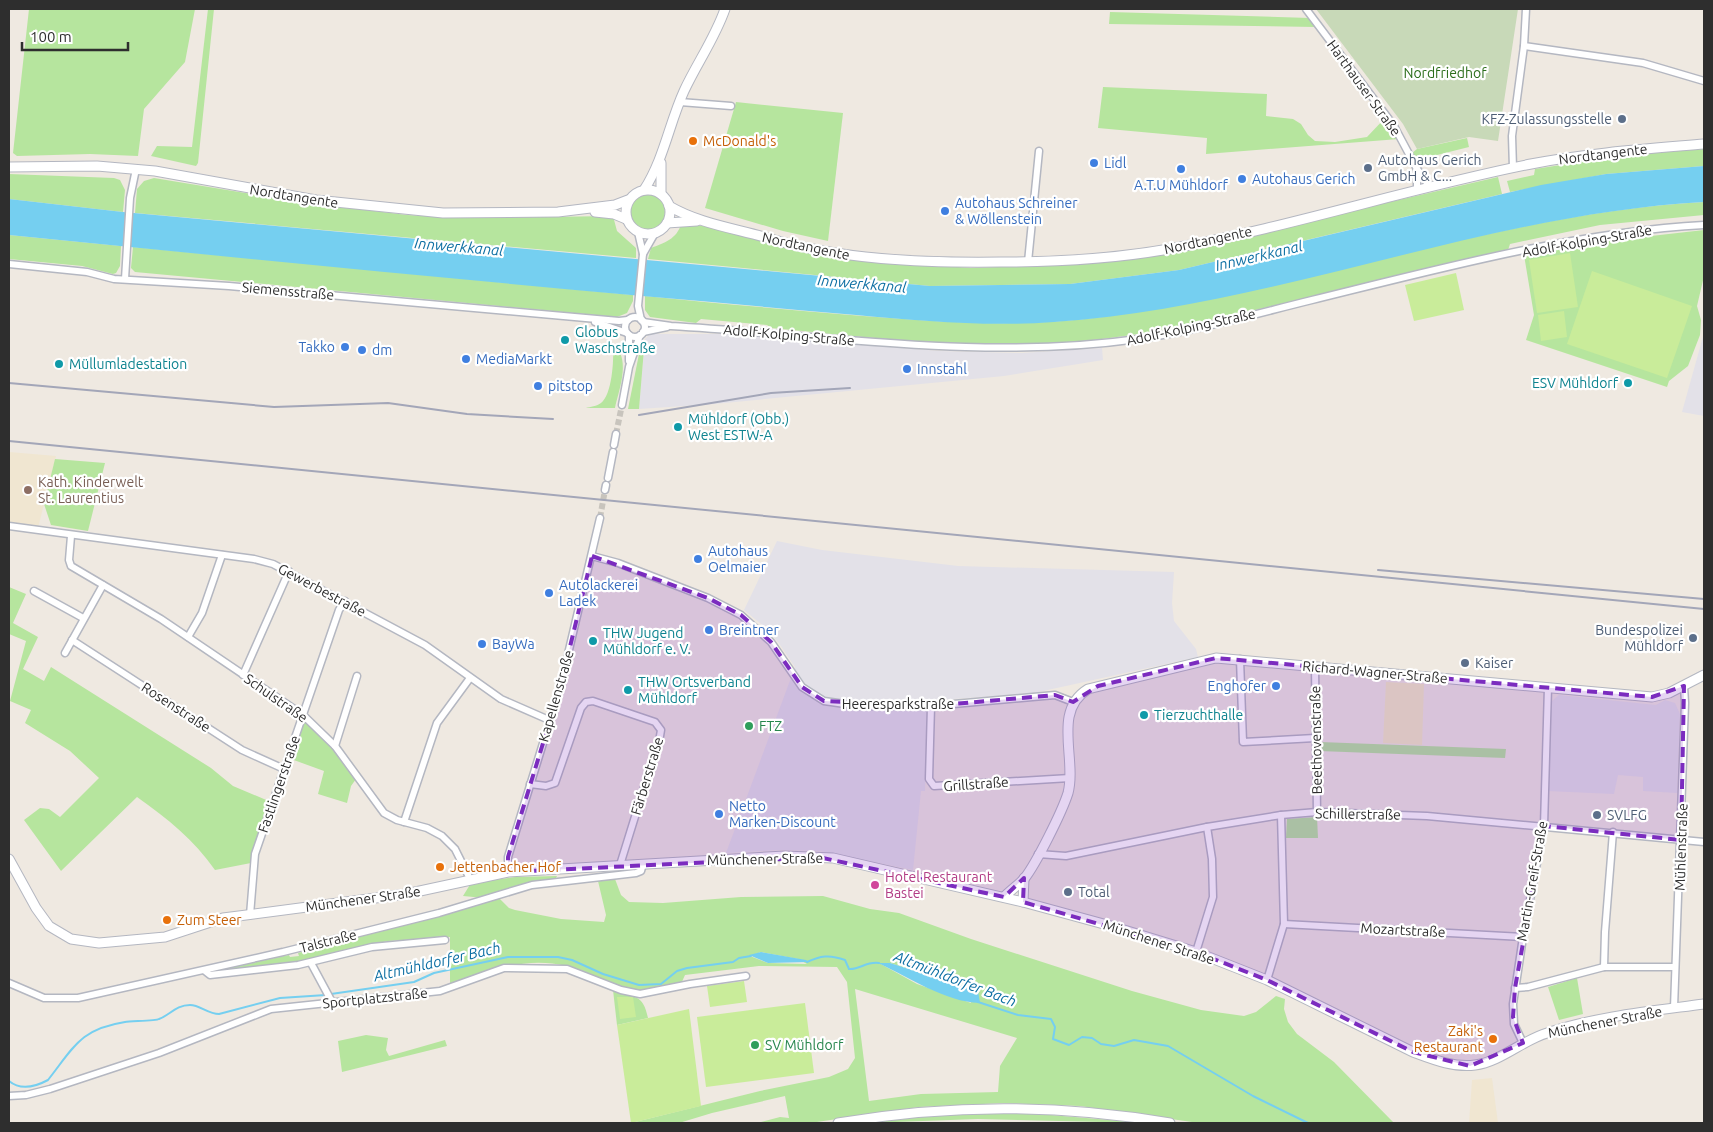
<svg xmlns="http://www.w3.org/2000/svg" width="1713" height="1132" viewBox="0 0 1713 1132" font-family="Ubuntu,sans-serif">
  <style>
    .industrial { fill: #e3e1e8 }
    .education { fill: #f0e6d1 }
    .green { fill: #b6e59e; fill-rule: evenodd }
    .sand { fill: #f3ecc5 }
    .cemetery { fill: #c8d9b8 }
    .pitch { fill: #c9ec9a }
    .water { fill: #75cff0 }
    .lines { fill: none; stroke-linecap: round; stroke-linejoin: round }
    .stream { stroke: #75cff0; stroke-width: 2 }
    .street-tunnel { stroke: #c8c4bd; stroke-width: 6; stroke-dasharray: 6 3; stroke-linecap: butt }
    .street-casing { stroke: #b4b7c1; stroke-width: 9 }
    .secondary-casing { stroke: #b4b7c1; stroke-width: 11 }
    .street { stroke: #fff; stroke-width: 6 }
    .secondary { stroke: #fff; stroke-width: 9 }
    .rail { stroke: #a3a6b8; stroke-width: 2 }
    .marked { fill: #7b2cbf; fill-opacity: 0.2; stroke: #7b2cbf; stroke-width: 4; stroke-dasharray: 10 6; stroke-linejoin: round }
    .service-dot { fill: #5c6f8a; stroke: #fff; stroke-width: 2 }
    .food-dot { fill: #e8710a; stroke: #fff; stroke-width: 2 }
    .shop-dot { fill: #3f7fe0; stroke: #fff; stroke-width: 2 }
    .culture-dot { fill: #0f9aa8; stroke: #fff; stroke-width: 2 }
    .education-dot { fill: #8d6e63; stroke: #fff; stroke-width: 2 }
    .leisure-dot { fill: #2e9e5b; stroke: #fff; stroke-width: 2 }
    .hotel-dot { fill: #d1479c; stroke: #fff; stroke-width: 2 }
    .labels { text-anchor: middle; stroke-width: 4.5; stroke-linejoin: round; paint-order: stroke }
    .park-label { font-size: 14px; fill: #2c6e1b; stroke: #fff }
    .street-label { font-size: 14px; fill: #2e2e2e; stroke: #fff }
    .service-label { font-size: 14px; fill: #4e5e75; stroke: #fff; text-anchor: start }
    .food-label { font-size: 14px; fill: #c56008; stroke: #fff; text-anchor: start }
    .shop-label { font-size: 14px; fill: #366cbe; stroke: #fff; text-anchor: start }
    .culture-label { font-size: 14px; fill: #0d838f; stroke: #fff; text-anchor: start }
    .education-label { font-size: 14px; fill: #785e54; stroke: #fff; text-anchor: start }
    .leisure-label { font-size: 14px; fill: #27864d; stroke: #fff; text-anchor: start }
    .hotel-label { font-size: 14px; fill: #b23c85; stroke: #fff; text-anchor: start }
    .water-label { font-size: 15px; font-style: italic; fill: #0d6fa3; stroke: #fff }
  </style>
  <rect width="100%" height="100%" fill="#efe9e1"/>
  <g class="industrial">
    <polygon points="1704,333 1704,416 1682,412"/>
    <polygon points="650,334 727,334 940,351 1021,353 1102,348 1103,360 1004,376 714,404 639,409 645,339"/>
    <polygon points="777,541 822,550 958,566 1174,572 1172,603 1174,621 1196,649 1198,657 1034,693 927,701 925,791 921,791 913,870 819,851 782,850 726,853 795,667 778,642 761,624 744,610"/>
    <polygon points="1559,695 1656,705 1665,700 1675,703 1680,714 1677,793 1643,791 1643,777 1618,775 1614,794 1547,791 1547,749 1552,701"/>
  </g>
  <g class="education">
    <polygon points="9,452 56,456 38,528 9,524"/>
    <polygon points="1492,1078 1498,1123 1469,1123 1472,1080"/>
  </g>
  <g class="green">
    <polygon points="29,9 195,9 185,62 144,109 138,156 90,154 17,156 13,153"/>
    <polygon points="208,9 214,9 198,163 196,166 151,156 157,146 192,147"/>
    <polygon points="1110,12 1310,18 1316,27 1109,24"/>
    <polygon points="1103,87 1267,94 1266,116 1293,119 1301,124 1308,135 1315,141 1335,142 1367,137 1385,118 1399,139 1206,154 1207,138 1098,128"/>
    <polygon points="736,102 843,113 828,241 783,231 705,208"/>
    <polygon points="1467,138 1469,147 1417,160 1412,153 1417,149"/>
    <polygon points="1704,149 1704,166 1606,174 1510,192 1507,181 1534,175 1535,169 1625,155"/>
    <polygon points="9,174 114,178 120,180 125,190 123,212 9,199"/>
    <path d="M1498,177L1502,194L1179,270L1070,284L930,286L648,259L651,248C664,243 677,239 681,224L703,226L843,258L971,268L1082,264L1170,253Z"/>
    <polygon points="154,178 301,202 407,215 462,218 613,216 617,231 636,248 636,258 135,213 137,189 144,181"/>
    <circle cx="647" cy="212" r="18"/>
    <path d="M1704,202V215L1600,225L1510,244L1508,250C1439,266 1371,282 1302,299C1230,316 1158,334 1084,341C979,351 875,338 771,328L767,325L701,319L696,323L650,317L645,310V296C710,303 774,308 839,314C927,321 1014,329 1102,317C1305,291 1499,213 1704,202Z"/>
    <polygon points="1704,230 1704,276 1697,306 1701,320 1700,335 1688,366 1669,381 1667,387 1526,340 1534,315 1524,255 1598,242"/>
    <polygon points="9,235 121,246 120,266 116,273 113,274 82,266 9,259"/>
    <polygon points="133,247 633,295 633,301 627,313 617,317 135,272 131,268"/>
    <path d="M616,346C630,363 619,389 615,408H586C590,407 597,406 601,403C612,395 614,360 613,347Z"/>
    <polygon points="640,349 644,349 639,409 628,409"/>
    <polygon points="55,459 105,463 88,531 51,525 44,504"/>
    <path d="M9,587L26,594L13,623L38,637L23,669L44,681L51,667L211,768L233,786L271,802L251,863L215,870C194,840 168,819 137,797L61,871L24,820L40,808L49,809L60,817L99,778L70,751L25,723L31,710L10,701L26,641L9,634Z"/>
    <polygon points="307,722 332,747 356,779 351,786 347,803 318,794 324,771 291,759 302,724"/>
    <polygon points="1320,742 1506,749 1505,758 1319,751"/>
    <polygon points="1317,817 1318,838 1286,838 1287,819"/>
    <polygon points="557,876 555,880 511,888 484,898 463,896 471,883 515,877"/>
    <path d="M615,879L621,895L629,902L663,903L741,897L823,896L870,909L899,913L971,939L1132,991L1201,1010L1244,1016L1256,1012L1276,996L1285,999L1284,1009L1288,1022L1297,1034L1334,1062L1394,1123H1199L1080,1106L1004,1103L919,1107L810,1123H757L780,1117L789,1118L785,1096L712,1113L679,1123H631L760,1091L829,1077L848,1069L855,1058L847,982L837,967L759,966L685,975L681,984C669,986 655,992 643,992C616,991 592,972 566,966C525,956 488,971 450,986V937L388,941L291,964L215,971L289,955L290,957L299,956L298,953L499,898L509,908L515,910L561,919L604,922L606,915L598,881ZM761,952L798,959L807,964L768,963L750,956ZM879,963H890L967,988L971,1003L917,984ZM855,989L1017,1038L1000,1066L998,1092L921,1094L869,1101Z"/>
    <polygon points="1577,978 1583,1014 1559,1020 1548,987"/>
    <path d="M613,990C634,998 643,993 648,1018L617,1025Z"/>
    <polygon points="366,1035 388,1038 386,1050 389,1056 445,1040 447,1046 342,1072 338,1041"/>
    <polygon points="1027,1113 1145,1123 978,1119 868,1123 949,1114"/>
  </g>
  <polygon class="sand" points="1386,682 1424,684 1422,745 1383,743"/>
  <polygon class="cemetery" points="1316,9 1518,9 1498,141 1469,137 1417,149 1403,124"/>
  <g class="pitch">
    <polygon points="1570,253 1578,307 1537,313 1529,260"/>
    <polygon points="1592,271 1692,306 1667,378 1567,344"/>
    <polygon points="1456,273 1464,310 1414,321 1405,285"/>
    <polygon points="1564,311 1567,337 1541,341 1538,315"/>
    <polygon points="744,981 747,1002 710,1007 707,986"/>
    <polygon points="617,997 633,997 636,1017 620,1019"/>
    <polygon points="805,1003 814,1073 706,1087 697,1017"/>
    <polygon points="689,1009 701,1106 631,1123 617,1025"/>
  </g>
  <g class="water">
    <path d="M1704,166V202C1483,214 1275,307 1054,322C988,327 922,321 856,315C785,309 714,302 642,296C431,277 220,256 9,235V199L123,212L930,286L1070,284L1179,270L1541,185L1606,174Z"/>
    <polygon points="761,952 806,960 809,962 768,963 749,955"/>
    <path d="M878,963H890L978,991L980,1003C945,1002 909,977 878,963Z"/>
  </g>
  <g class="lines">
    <g class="stream">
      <path d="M807,962C820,956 829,954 845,960L849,969C860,970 866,961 879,963"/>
      <polyline points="331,994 414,982 434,973 508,957 558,957 572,960 603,974 639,985 661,984 677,971 687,968 733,962 739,958 751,956"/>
      <polyline points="978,1002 1018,1015 1051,1019 1055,1027 1053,1039 1069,1045 1082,1037 1092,1038 1101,1044 1114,1046 1134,1040 1168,1046 1253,1096 1308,1123"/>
      <path d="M9,1081C21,1091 35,1087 48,1080C74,1047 80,1029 125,1022C131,1021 156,1021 159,1019C170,1015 176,1005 190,1005C200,1005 208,1014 219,1014L280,998L326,995"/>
    </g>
    <g class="street-tunnel">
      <polyline points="616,434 622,405"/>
      <polyline points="600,518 605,490"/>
    </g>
    <g class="street-casing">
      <g id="street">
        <polyline points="1306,9 1394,126 1417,169 1430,187"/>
        <polyline points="1524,46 1643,63 1704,81"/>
        <polyline points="680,102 731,106"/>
        <polyline points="1513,168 1512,136 1524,46 1526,9"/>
        <polyline points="1417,169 1417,190"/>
        <polyline points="638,232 643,254"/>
        <polyline points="1028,262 1039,151"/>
        <polyline points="9,264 87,272 114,279 229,286 619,321 628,320"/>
        <polyline points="125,279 130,198 136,169"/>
        <circle cx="635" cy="327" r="10"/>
        <polyline points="641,320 638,306 643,254 655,233"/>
        <polyline points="595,322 627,333"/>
        <path d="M643,322L671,326C827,335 982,361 1138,339C1196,331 1255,314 1312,300C1438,269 1575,232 1704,225"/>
        <polyline points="643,332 667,327"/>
        <polyline points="629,335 629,361"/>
        <polyline points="622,405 629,367 640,335"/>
        <polyline points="614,445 616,434"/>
        <polyline points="608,478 613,452"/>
        <polyline points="605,490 606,485"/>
        <polyline points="9,526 254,559 273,564 425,645 501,699 549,720"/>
        <polyline points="71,536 69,560 71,566 161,619 303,715 335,746 384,813 397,820 427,828 442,836 455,849 470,879"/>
        <polyline points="592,556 618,563 708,598 741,615 771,642 802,687 824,701 859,706 931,706 1055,695 1073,702"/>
        <polyline points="34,591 83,618"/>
        <polyline points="188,637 202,613 222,555"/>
        <polyline points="72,640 242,750 284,769"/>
        <polyline points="65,653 103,585"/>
        <polyline points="1240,659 1243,742 1315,738"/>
        <polyline points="1315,667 1317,812"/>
        <polyline points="243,675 289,571"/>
        <polyline points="931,706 929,779 934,786 1070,778"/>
        <polyline points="335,746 357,676"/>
        <polyline points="530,784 546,786 555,783 581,708 586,702 593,701 655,722 661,730 660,736 620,865"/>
        <polyline points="404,822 437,723 470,678"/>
        <polyline points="1038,854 1066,856 1207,827 1281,815 1317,812 1427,816 1704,842"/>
        <polyline points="508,872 508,857 560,688 600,518"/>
        <polyline points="250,915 255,854 339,610 345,601"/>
        <polyline points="1284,924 1523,937"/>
        <polyline points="1196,952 1213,897 1212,859 1207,827"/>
        <polyline points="311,963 332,1002"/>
        <polyline points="1604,967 1605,932 1613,832"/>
        <polyline points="205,971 210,975 298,965 372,947 445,940"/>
        <polyline points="1267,980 1284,924 1281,815"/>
        <polyline points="9,983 44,998 78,998 283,952 439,913 532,885 636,873 641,871 643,864"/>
        <polyline points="1515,988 1528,987 1604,967 1675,967"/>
        <polyline points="1674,1008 1685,703 1684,686"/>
        <polyline points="1523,1043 1514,1024 1513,1004 1523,937 1544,826 1548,687"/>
        <polyline points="9,1096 26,1095 50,1089 159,1053 271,1009 440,991 504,968 567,969 621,990 640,994 690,984 746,976"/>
      </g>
    </g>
    <g class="secondary-casing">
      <g id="secondary">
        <polyline points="9,167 97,166 155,171 316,200 443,213 558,212 615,205 628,200"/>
        <circle cx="648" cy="212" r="22"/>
        <path d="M644,190C664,159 669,124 684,91C697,63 715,38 725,9"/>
        <polyline points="661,194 661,163"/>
        <path d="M669,206C698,223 732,228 764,237C841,260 921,263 1001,262C1057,262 1113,259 1169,249C1291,227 1409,188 1531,164C1588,153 1646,149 1704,144"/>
        <polyline points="595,212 614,214 626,219"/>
        <polyline points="667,223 697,221"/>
        <path d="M9,859L36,908L49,926L71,939L99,943L165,937L223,918L406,894L508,872L785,856L833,858L1023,902L1111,926L1196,952L1267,980L1413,1052C1432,1059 1454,1068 1475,1065C1500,1062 1523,1040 1547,1033C1598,1016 1652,1011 1704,1004"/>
        <path d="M1004,897C1010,891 1018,885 1024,879C1036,864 1062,812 1068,793C1077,759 1052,711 1088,689L1216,658L1652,697L1669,693L1704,675"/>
        <polyline points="1023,902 1024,878"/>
        <path d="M838,1123C948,1104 1060,1104 1170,1123"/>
      </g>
    </g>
    <use href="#street" class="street"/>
    <use href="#secondary" class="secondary"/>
    <g class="rail">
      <polyline points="9,383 274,407 388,403 467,414 553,419"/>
      <polyline points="639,415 771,393 850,388"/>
      <polyline points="9,441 1704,609"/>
      <polyline points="1378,570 1704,599"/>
    </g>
  </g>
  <path class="marked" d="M592,556L708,598L741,615L771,642L802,687L824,701L931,706L1055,695L1073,702L1098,686L1216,658L1652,697L1684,686L1681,840L1544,826L1515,988L1513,1017L1523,1043L1470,1066L1413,1052L1267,980L1196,952L1023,902L1024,878L1004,897L818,857L508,872V857L560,688Z"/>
  <g class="service-dot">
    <circle cx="1622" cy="119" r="5"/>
    <circle cx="1368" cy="168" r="5"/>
    <circle cx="1693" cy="638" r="5"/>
    <circle cx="1465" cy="663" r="5"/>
    <circle cx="1597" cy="815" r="5"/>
    <circle cx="1068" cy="892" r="5"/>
  </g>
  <g class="food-dot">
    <circle cx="693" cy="141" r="5"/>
    <circle cx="440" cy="867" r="5"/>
    <circle cx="167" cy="920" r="5"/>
    <circle cx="1493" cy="1039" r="5"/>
  </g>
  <g class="shop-dot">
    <circle cx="1094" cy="163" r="5"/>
    <circle cx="1181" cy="169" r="5"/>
    <circle cx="1242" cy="179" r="5"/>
    <circle cx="945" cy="211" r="5"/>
    <circle cx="345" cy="347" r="5"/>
    <circle cx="362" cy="350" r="5"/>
    <circle cx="466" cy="359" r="5"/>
    <circle cx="907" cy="369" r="5"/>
    <circle cx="538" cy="386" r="5"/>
    <circle cx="698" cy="559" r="5"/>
    <circle cx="549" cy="593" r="5"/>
    <circle cx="709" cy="630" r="5"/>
    <circle cx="482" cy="644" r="5"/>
    <circle cx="1276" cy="686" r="5"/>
    <circle cx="719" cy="814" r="5"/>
  </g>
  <g class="culture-dot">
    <circle cx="565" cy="340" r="5"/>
    <circle cx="59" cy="364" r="5"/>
    <circle cx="1628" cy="383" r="5"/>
    <circle cx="678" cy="427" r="5"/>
    <circle cx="593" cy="641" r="5"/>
    <circle cx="628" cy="690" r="5"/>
    <circle cx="1144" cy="715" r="5"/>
  </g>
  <circle class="education-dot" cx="28" cy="490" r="5"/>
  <g class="leisure-dot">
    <circle cx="749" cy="726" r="5"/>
    <circle cx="755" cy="1045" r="5"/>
  </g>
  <circle class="hotel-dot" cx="875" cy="885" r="5"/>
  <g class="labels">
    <g class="park-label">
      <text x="1445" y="78">Nordfriedhof</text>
    </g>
    <g class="street-label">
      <text transform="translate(1364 88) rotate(54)" y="5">Harthauser Straße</text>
      <text transform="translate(1603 154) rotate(-7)" y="5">Nordtangente</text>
      <text transform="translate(294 196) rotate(9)" y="5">Nordtangente</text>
      <text transform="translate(1208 240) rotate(-12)" y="5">Nordtangente</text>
      <text transform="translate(1587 241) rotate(-10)" y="5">Adolf-Kolping-Straße</text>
      <text transform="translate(806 246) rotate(12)" y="5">Nordtangente</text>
      <text transform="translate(288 291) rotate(5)" y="5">Siemensstraße</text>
      <text transform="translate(1191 327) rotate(-12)" y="5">Adolf-Kolping-Straße</text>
      <text transform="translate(789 335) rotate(5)" y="5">Adolf-Kolping-Straße</text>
      <text transform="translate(322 590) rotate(28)" y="5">Gewerbestraße</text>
      <text transform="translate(1375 672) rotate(5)" y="5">Richard-Wagner-Straße</text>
      <text transform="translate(556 696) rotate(-74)" y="5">Kapellenstraße</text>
      <text transform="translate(276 698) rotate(35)" y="5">Schulstraße</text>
      <text x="898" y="709">Heeresparkstraße</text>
      <text transform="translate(176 707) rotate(33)" y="5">Rosenstraße</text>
      <text transform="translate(1316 740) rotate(-91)" y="5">Beethovenstraße</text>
      <text transform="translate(647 776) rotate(-73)" y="5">Färberstraße</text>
      <text transform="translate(279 784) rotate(-71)" y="5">Fastlingerstraße</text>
      <text transform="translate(976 784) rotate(-4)" y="5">Grillstraße</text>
      <text transform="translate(1358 814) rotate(1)" y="5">Schillerstraße</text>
      <text transform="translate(1681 847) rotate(-88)" y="5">Mühlenstraße</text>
      <text transform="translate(765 859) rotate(-1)" y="5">Münchener Straße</text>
      <text transform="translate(1532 881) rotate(-80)" y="5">Martin-Greif-Straße</text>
      <text transform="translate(363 899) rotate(-8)" y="5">Münchener Straße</text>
      <text transform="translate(1403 930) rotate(3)" y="5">Mozartstraße</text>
      <text transform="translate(328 941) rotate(-14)" y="5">Talstraße</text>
      <text transform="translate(1159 942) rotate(18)" y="5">Münchener Straße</text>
      <text transform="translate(375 998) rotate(-6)" y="5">Sportplatzstraße</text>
      <text transform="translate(1605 1022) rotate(-11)" y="5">Münchener Straße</text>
    </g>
    <g class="service-label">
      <text x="1612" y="124" text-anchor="end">KFZ-Zulassungsstelle</text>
      <text x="1378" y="165">Autohaus Gerich<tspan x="1378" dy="16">GmbH &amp; C...</tspan></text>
      <text x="1683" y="635" text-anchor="end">Bundespolizei<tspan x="1683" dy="16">Mühldorf</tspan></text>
      <text x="1475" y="668">Kaiser</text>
      <text x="1607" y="820">SVLFG</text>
      <text x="1078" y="897">Total</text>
    </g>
    <g class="food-label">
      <text x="703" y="146">McDonald's</text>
      <text x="450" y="872">Jettenbacher Hof</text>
      <text x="177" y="925">Zum Steer</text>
      <text x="1483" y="1036" text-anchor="end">Zaki's<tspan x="1483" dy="16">Restaurant</tspan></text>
    </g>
    <g class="shop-label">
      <text x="1104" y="168">Lidl</text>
      <text x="1252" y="184">Autohaus Gerich</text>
      <text x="1181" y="190" text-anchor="middle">A.T.U Mühldorf</text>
      <text x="955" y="208">Autohaus Schreiner<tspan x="955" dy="16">&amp; Wöllenstein</tspan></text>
      <text x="335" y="352" text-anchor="end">Takko</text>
      <text x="372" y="355">dm</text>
      <text x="476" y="364">MediaMarkt</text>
      <text x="917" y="374">Innstahl</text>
      <text x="548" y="391">pitstop</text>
      <text x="708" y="556">Autohaus<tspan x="708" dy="16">Oelmaier</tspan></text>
      <text x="559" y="590">Autolackerei<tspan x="559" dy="16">Ladek</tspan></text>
      <text x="719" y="635">Breintner</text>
      <text x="492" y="649">BayWa</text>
      <text x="1266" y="691" text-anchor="end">Enghofer</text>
      <text x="729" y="811">Netto<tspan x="729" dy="16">Marken-Discount</tspan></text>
    </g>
    <g class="culture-label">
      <text x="575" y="337">Globus<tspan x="575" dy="16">Waschstraße</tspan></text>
      <text x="69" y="369">Müllumladestation</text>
      <text x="1618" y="388" text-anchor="end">ESV Mühldorf</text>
      <text x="688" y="424">Mühldorf (Obb.)<tspan x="688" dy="16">West ESTW-A</tspan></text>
      <text x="603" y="638">THW Jugend<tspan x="603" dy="16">Mühldorf e. V.</tspan></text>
      <text x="638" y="687">THW Ortsverband<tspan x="638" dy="16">Mühldorf</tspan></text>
      <text x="1154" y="720">Tierzuchthalle</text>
    </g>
    <g class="education-label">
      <text x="38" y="487">Kath. Kinderwelt<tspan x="38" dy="16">St. Laurentius</tspan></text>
    </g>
    <g class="leisure-label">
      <text x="759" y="731">FTZ</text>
      <text x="765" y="1050">SV Mühldorf</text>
    </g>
    <g class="hotel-label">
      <text x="885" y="882">Hotel Restaurant<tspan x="885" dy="16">Bastei</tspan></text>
    </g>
    <g class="water-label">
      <text transform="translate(459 247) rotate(5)" y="5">Innwerkkanal</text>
      <text transform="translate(1259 256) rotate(-13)" y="5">Innwerkkanal</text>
      <text transform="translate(862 284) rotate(5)" y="5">Innwerkkanal</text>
      <text transform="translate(437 962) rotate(-13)" y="5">Altmühldorfer Bach</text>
      <text transform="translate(955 979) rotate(21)" y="5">Altmühldorfer Bach</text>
    </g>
  </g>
  <rect width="1713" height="1132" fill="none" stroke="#2e2e2e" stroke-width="20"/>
  <path d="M22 42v8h106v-8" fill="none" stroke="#2e2e2e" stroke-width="2.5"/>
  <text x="30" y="42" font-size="15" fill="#2e2e2e" stroke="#ffffff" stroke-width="4" paint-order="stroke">100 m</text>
</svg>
